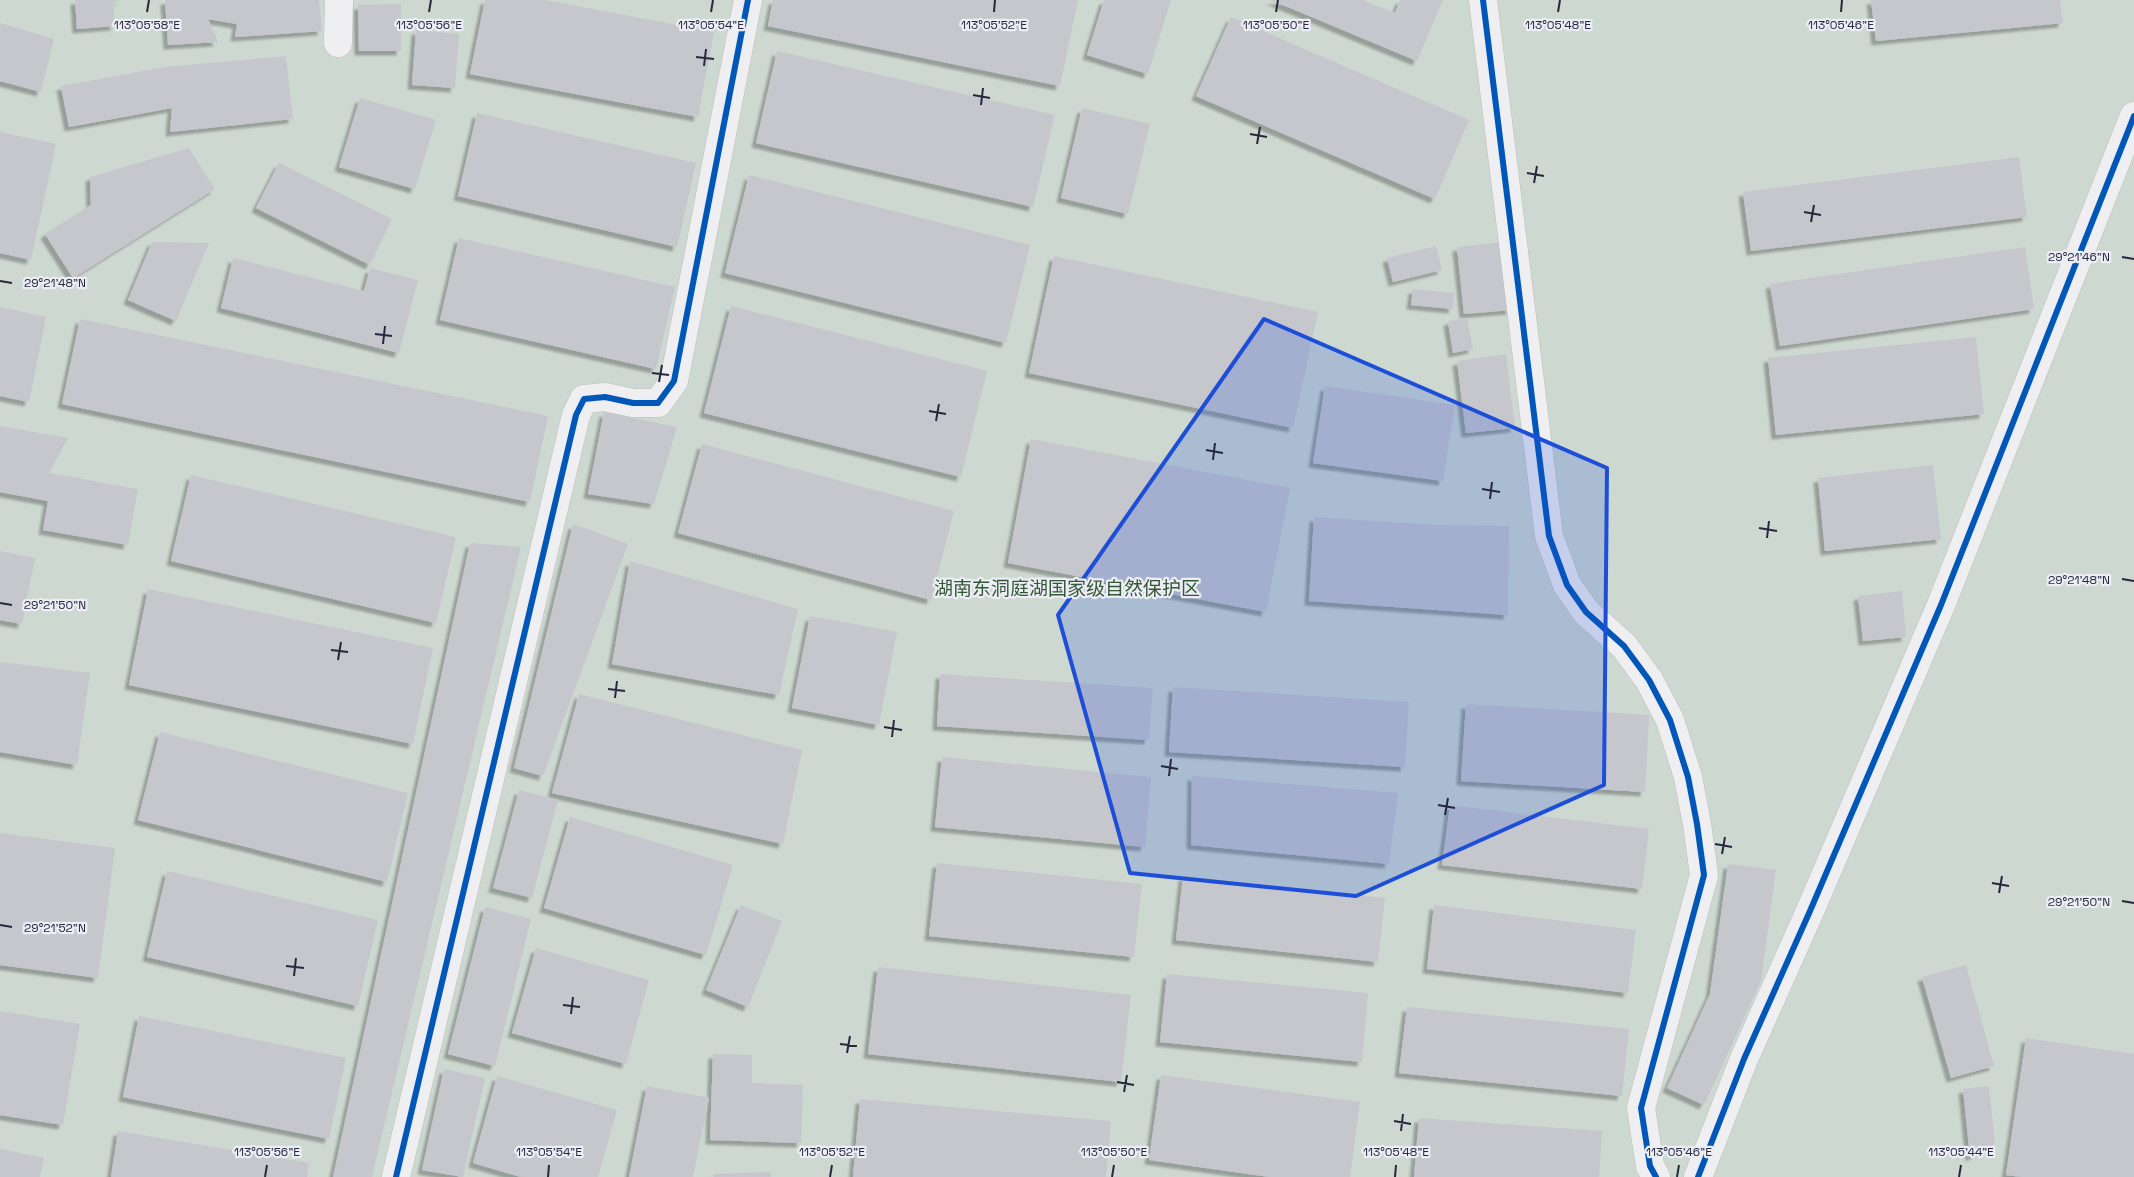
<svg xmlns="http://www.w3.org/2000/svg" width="2134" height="1177" viewBox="0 0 2134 1177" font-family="'Space Grotesk','Noto Sans SC',sans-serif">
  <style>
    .green { fill: #cdd8d0 }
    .building { fill: #c6c7cd; filter: url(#shadow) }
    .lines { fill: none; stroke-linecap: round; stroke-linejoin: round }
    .minor-casing { stroke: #bcbdc1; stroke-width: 29 }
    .minor { stroke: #efeff1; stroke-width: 28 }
    .cycleway-casing { stroke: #ecedf5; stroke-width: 9 }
    .cycleway { stroke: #0057b8; stroke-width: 6 }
    .marked { fill: #1d4ed8; fill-opacity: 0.2; stroke: #1d4ed8; stroke-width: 4; stroke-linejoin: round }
    .ticks { fill: none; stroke: #26283d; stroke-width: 2 }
    .labels { text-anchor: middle; stroke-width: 4.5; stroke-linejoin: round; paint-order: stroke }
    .park-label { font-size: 19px; fill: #345937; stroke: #ecedf5 }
    .ticks-label { font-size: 12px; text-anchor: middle; fill: #26283d; stroke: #ecedf5; stroke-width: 4.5; stroke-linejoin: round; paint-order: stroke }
  </style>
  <defs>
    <filter id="shadow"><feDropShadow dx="-4.5" dy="4.5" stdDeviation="1" flood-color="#0004"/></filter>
  </defs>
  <rect width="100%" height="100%" fill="#dfe0e5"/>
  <rect class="green" x="0" y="0" width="2134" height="1177"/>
  <g class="building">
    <polygon points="75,0 122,0 113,2 115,26 77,29"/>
    <polygon points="165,0 319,0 322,31 235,37 237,24 208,19 218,42 168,45"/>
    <polygon points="485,0 545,0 714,32 698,117 470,74"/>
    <polygon points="773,0 1078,0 1060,86 768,26"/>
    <polygon points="1104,0 1171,0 1148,74 1087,55"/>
    <polygon points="1271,0 1363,0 1395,13 1400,0 1443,0 1417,61"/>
    <polygon points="1871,0 2060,0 2063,23 1876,41"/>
    <polygon points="401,4 401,51 359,51 358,5"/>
    <polygon points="1231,17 1469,120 1435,199 1196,96"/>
    <polygon points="0,23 54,39 41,92 0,81"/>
    <polygon points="416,30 459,34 455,88 412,85"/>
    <polygon points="777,51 1055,115 1033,207 756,143"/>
    <polygon points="286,56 293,119 170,132 172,108 69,127 61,86 165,67"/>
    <polygon points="360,98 436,120 415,189 339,167"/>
    <polygon points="1082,108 1150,124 1128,214 1061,198"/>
    <polygon points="477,113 696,163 677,247 458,196"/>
    <polygon points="0,132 56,144 31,260 0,253"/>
    <polygon points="189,148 215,189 73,278 45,234 91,205 90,177"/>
    <polygon points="2019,157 2027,217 1751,251 1743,192"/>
    <polygon points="279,163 392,219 370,265 256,208"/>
    <polygon points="749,175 1030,245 1006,343 725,273"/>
    <polygon points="459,238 675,287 656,369 440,320"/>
    <polygon points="152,242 209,243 176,321 128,300"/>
    <polygon points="1504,242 1511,310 1464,314 1457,247"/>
    <polygon points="1436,246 1442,270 1393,282 1387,258"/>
    <polygon points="2025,247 2034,309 1780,346 1770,284"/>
    <polygon points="1054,256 1318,312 1293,428 1029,373"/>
    <polygon points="233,258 364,291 370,268 418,280 399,353 221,308"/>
    <polygon points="1413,289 1454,293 1453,309 1411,305"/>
    <polygon points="731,306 987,371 961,477 704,413"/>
    <polygon points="0,307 46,317 29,402 0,396"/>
    <polygon points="1467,318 1473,349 1453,353 1448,321"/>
    <polygon points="80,319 548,416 530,502 62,404"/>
    <polygon points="1976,337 1984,414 1776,435 1768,358"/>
    <polygon points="1506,354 1515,428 1466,433 1457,361"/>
    <polygon points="1325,386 1455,405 1443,481 1313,463"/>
    <polygon points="604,412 677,427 654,504 588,494"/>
    <polygon points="0,426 68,438 49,473 138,489 128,545 43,530 48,501 0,492"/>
    <polygon points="1031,439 1290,488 1266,612 1008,563"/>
    <polygon points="702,444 954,511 931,600 678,533"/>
    <polygon points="1933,465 1941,539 1825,551 1818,478"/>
    <polygon points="191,475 456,537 436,623 171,561"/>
    <polygon points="1314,517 1436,525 1509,526 1508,615 1309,601"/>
    <polygon points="573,524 628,544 543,776 514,768"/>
    <polygon points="470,543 521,547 372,1177 333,1177"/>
    <polygon points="0,551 35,558 22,624 0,620"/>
    <polygon points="630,561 798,609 779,695 612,664"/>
    <polygon points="148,589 433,648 413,744 129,685"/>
    <polygon points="1902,591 1906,637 1863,641 1858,596"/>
    <polygon points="810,616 897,632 879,725 792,708"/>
    <polygon points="0,662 90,673 77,765 0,752"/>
    <polygon points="940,674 1153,688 1149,740 937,726"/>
    <polygon points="1173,687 1409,702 1405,767 1169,752"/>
    <polygon points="579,694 802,750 783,844 552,793"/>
    <polygon points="1466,704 1649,715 1645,792 1461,781"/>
    <polygon points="160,732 408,793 387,882 138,820"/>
    <polygon points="942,757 1151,777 1145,847 935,827"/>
    <polygon points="1192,776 1398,793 1389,864 1191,845"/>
    <polygon points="519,790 558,800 532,898 493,888"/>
    <polygon points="1450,805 1649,829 1642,889 1442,865"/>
    <polygon points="570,817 733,865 706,955 544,908"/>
    <polygon points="0,833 115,848 98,978 0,965"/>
    <polygon points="937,863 1142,884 1134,957 929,936"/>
    <polygon points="1728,864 1776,870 1761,981 1704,1105 1667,1088 1710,994"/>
    <polygon points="167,871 378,920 358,1006 147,957"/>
    <polygon points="1183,876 1385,898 1378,962 1176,940"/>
    <polygon points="741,905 782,921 748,1007 706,990"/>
    <polygon points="1434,905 1636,930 1628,993 1427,969"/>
    <polygon points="485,907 531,919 495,1066 448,1054"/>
    <polygon points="536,948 649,980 626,1064 512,1033"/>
    <polygon points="1966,965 1994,1066 1951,1078 1922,977"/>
    <polygon points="878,967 1131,995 1121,1082 868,1054"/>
    <polygon points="1167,974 1368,993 1362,1062 1160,1042"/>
    <polygon points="1407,1007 1629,1029 1622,1096 1399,1073"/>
    <polygon points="0,1011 80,1024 63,1125 0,1115"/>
    <polygon points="139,1016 346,1058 329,1139 123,1097"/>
    <polygon points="2026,1038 2134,1054 2134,1177 2022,1177 2006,1175"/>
    <polygon points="713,1054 752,1055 752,1083 803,1085 801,1143 710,1140"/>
    <polygon points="444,1069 485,1078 463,1177 422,1170"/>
    <polygon points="1161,1075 1360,1102 1350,1177 1270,1177 1149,1160"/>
    <polygon points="497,1076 617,1110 598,1177 521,1177 473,1163"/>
    <polygon points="647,1086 709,1098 693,1177 629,1177"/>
    <polygon points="1989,1086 1995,1144 1970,1157 1963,1089"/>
    <polygon points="860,1099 1111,1121 1106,1177 853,1177"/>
    <polygon points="1419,1118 1602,1131 1599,1177 1414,1177"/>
    <polygon points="118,1131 309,1163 307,1177 111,1177"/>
    <polygon points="0,1149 44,1158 40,1177 0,1177"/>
    <polygon points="771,1172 771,1177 714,1177 713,1174"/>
  </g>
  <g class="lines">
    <g class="minor-casing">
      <g id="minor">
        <polyline points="1483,0 1549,536 1567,585 1586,612 1624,646 1649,680 1670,720 1688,777 1697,824 1704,875 1641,1108 1650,1166 1656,1177"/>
        <polyline points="338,43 339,0"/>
        <polyline points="396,1177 576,415 584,399 605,397 633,403 658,403 674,381 748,0"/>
        <polyline points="1698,1177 1744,1059 1810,911 1941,605 2134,116"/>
      </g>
    </g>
    <use href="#minor" class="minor"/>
    <g class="cycleway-casing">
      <g id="cycleway">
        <polyline points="1483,0 1549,536 1567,585 1586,612 1624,646 1649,680 1670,720 1688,777 1697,824 1704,875 1641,1108 1650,1166 1656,1177"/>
        <polyline points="396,1177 576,415 584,399 605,397 633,403 658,403 674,381 748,0"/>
        <polyline points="1698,1177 1744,1059 1810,911 1941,605 2134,116"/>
      </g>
    </g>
    <use href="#cycleway" class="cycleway"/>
  </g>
  <path class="marked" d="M1264,319L1607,468L1604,785L1356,896L1130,873L1058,615Z"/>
  <path class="ticks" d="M147,12L149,0M429,12L431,0M711,12L713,0M994,12L995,0M1276,12L1278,0M1558,12L1560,0M1841,12L1842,0M696,57L714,59M704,66L706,49M973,95L990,98M981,105L983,88M1250,134L1267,137M1257,144L1260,127M1527,173L1544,176M1534,183L1537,166M1804,212L1821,215M1811,222L1814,205M2122,257L2134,259M0,281L12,283M375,334L392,336M383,344L385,326M652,373L669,375M659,382L662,365M929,411L946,414M936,421L939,404M1206,450L1223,453M1213,460L1215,443M1482,489L1500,492M1490,499L1492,482M1759,528L1777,531M1767,538L1769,521M2122,579L2134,581M0,603L12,605M331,650L348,652M338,660L341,642M608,689L625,691M615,698L617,681M884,727L902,730M892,737L894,720M1161,766L1178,769M1169,776L1171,759M1438,805L1455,808M1445,815L1448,798M1715,844L1732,847M1722,854L1725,837M1992,883L2009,886M1999,893L2002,876M2122,901L2134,903M0,925L12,927M286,966L304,968M294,976L296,958M563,1005L580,1007M571,1014L573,997M840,1044L857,1046M847,1053L850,1036M1117,1082L1134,1085M1124,1092L1127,1075M1394,1121L1411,1124M1401,1131L1403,1114M265,1177L267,1165M548,1177L549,1165M830,1177L832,1165M1112,1177L1114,1165M1395,1177L1396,1165M1677,1177L1679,1165M1959,1177L1961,1165"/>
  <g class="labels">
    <g class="park-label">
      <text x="1067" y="595">湖南东洞庭湖国家级自然保护区</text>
    </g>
  </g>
  <g class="ticks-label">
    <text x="147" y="29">113°05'58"E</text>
    <text x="429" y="29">113°05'56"E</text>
    <text x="711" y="29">113°05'54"E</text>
    <text x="994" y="29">113°05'52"E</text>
    <text x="1276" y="29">113°05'50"E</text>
    <text x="1558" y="29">113°05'48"E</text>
    <text x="1841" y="29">113°05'46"E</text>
    <text x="2079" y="261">29°21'46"N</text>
    <text x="55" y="287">29°21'48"N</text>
    <text x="2079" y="584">29°21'48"N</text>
    <text x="55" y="609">29°21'50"N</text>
    <text x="2079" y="906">29°21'50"N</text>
    <text x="55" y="932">29°21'52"N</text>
    <text x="267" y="1156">113°05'56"E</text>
    <text x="549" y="1156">113°05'54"E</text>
    <text x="832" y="1156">113°05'52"E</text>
    <text x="1114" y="1156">113°05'50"E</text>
    <text x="1396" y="1156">113°05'48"E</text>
    <text x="1679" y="1156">113°05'46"E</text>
    <text x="1961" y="1156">113°05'44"E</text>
  </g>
</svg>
